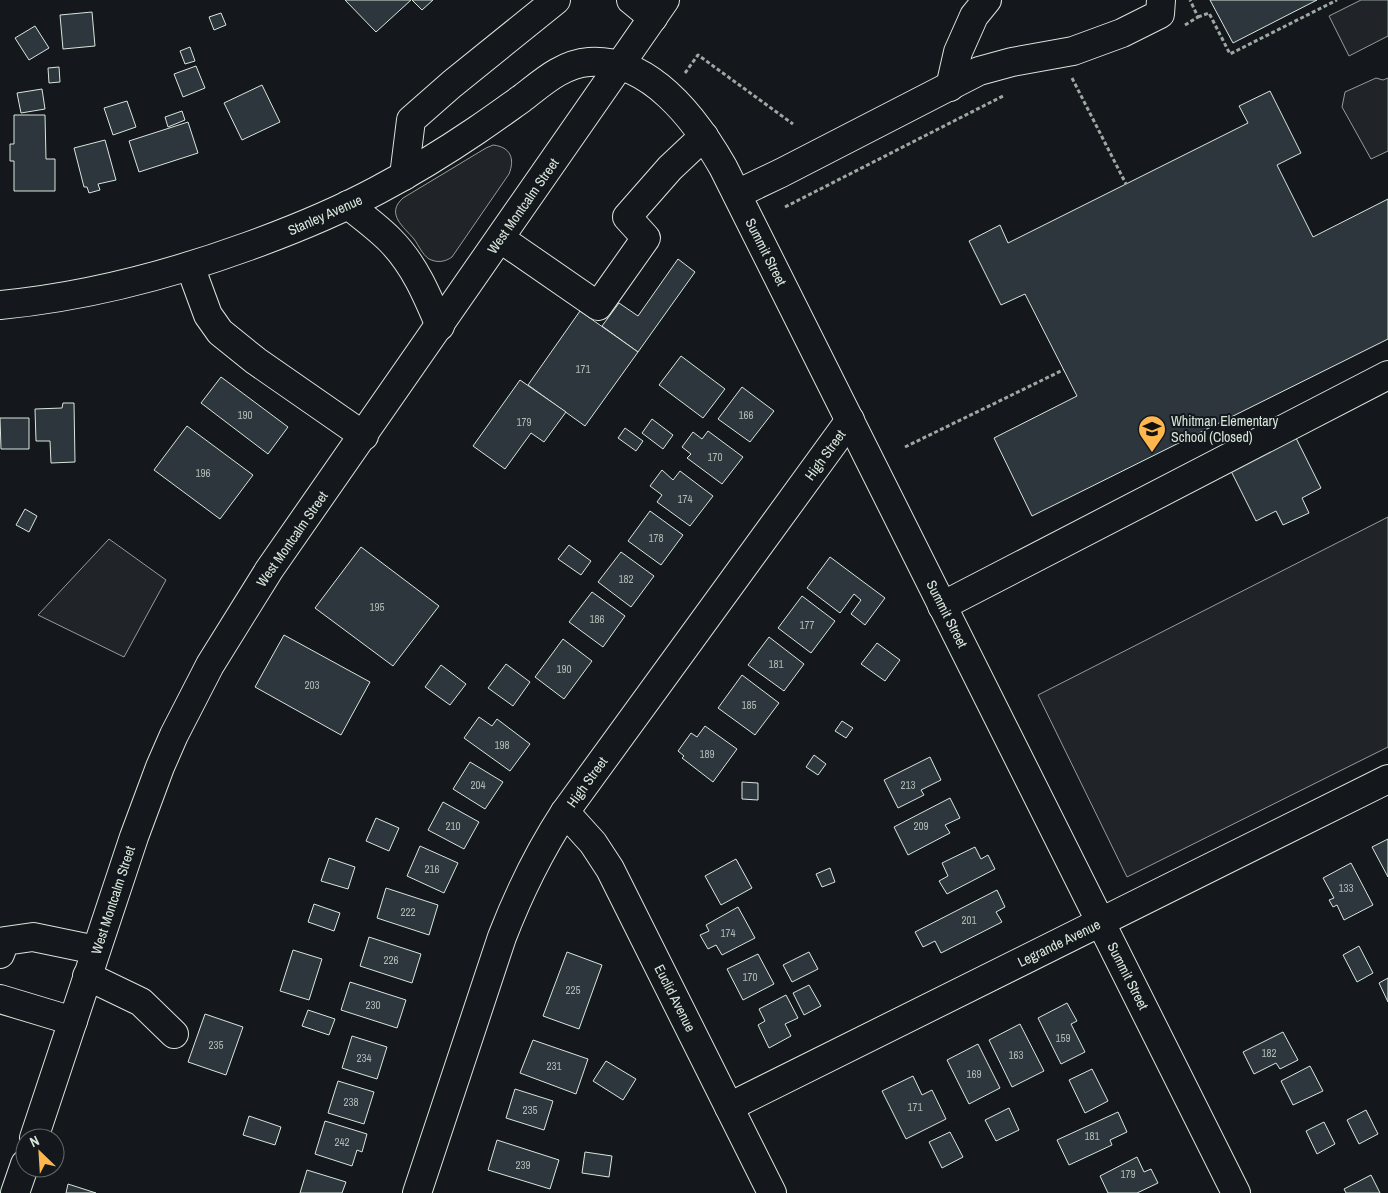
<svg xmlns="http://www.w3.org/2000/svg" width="1388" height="1193" viewBox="0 0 1388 1193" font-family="'Archivo Narrow',sans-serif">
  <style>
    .green { fill: #202428; stroke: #939e99 }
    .building { fill: #2c363c; stroke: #d8e6dc }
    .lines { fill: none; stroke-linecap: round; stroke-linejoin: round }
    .minor-casing { stroke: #d8e6dc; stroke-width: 30 }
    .major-casing { stroke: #d8e6dc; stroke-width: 30 }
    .path { stroke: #9da8a2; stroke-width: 3; stroke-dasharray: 4 2.5; stroke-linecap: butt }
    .minor { stroke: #14181c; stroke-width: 28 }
    .major { stroke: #14181c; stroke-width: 28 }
    .labels { text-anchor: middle; stroke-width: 4; stroke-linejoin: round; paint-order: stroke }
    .number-label { font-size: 11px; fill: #adbab4 }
    .street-label { font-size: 14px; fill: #d8e6dc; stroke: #14181c }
    .poi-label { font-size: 14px; fill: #d8e6dc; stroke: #14181c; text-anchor: start }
  </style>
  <rect width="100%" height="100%" fill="#14181c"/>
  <g class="green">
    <polygon points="1361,0 1388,0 1388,36 1349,56 1329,16"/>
    <polygon points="1376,78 1383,80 1388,78 1388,151 1371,159 1342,107 1345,92"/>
    <path d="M493,145C511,147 515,159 509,174L452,257C445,262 437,263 429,259C422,254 419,246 414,239C404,227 385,214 403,198L486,148Z"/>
    <polygon points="1388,517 1388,747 1127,877 1038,695"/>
    <polygon points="109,539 166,580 124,657 38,615"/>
  </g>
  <g class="building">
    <polygon points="345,0 411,0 376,32"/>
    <polygon points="412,0 433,0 422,10"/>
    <polygon points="1210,0 1317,0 1233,43"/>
    <polygon points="92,12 95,46 63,49 60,15"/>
    <polygon points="221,13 226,25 214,30 209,17"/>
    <polygon points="35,26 49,48 29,60 15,38"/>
    <polygon points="190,47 195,61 185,64 180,51"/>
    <polygon points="196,66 205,88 183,97 174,74"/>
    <polygon points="59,67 60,82 49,83 48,68"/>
    <polygon points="262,85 280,122 242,140 224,103"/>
    <polygon points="42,89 45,109 21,113 17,93"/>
    <polygon points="1270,91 1301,153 1277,165 1313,237 1388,199 1388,339 1032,516 994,438 1077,396 1025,294 1001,305 969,241 1000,225 1008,243 1248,123 1239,106"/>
    <polygon points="127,101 136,127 113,135 104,108"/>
    <polygon points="182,111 185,120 168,127 165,117"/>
    <polygon points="14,115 45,115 46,159 55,159 55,191 14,191 14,161 10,161 10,144 14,144"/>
    <polygon points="188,122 198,153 139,172 129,141"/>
    <polygon points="105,140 116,180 98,184 100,190 89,193 87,187 84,187 74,148"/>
    <polygon points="678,259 695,272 638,352 602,326 619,303 638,316"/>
    <polygon points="580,311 638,352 585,426 528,385"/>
    <polygon points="681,356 725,389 703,418 659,385"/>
    <polygon points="221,377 288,427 268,454 201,403"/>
    <polygon points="520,380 566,412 544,442 531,433 505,469 473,446"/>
    <polygon points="742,387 774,411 750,442 718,419"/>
    <polygon points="63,403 74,403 75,462 51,463 50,441 36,441 35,409 62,408"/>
    <polygon points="0,418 29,418 29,449 1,449"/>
    <polygon points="652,419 673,435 663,449 642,433"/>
    <polygon points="187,426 253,475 220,519 154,470"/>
    <polygon points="625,428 643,441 636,451 618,438"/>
    <polygon points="708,431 743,457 722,484 687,458 691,454 682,447 693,432 702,439"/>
    <polygon points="1296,438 1321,488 1302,498 1309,513 1283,525 1276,511 1256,521 1231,471"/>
    <polygon points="662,470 673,480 680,471 713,496 690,526 657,502 662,495 650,486"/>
    <polygon points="25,509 37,516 29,532 16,525"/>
    <polygon points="650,511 683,535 661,565 628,541"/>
    <polygon points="569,545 591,561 581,575 558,559"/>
    <polygon points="361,547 439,606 393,666 315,608"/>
    <polygon points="621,552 654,576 631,607 598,582"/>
    <polygon points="830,557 885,598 865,625 851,614 861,600 854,594 840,613 807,588"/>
    <polygon points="592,592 625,616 603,647 569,622"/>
    <polygon points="802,596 835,621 811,653 778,628"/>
    <polygon points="284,635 370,682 341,735 255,687"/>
    <polygon points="769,637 804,664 784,691 748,665"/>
    <polygon points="563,639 592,661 564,699 535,677"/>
    <polygon points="877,643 900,660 885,681 861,664"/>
    <polygon points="506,664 530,682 513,706 488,688"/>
    <polygon points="441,665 466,684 450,705 425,687"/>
    <polygon points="742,675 779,703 755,735 718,708"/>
    <polygon points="479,717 492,726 497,719 530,744 510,771 464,738"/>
    <polygon points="842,721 853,728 846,738 835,731"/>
    <polygon points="705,726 737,749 713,782 682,758 684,756 678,751 691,733 697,737"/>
    <polygon points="814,755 826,764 818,775 806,767"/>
    <polygon points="930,757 941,780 921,790 924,795 898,808 884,780"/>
    <polygon points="470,762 503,782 485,809 453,789"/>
    <polygon points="742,782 758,783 758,800 742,799"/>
    <polygon points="950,798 960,818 945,825 950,833 908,855 894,827"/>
    <polygon points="443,802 479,822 464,849 428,830"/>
    <polygon points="376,818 399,828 389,851 366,841"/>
    <polygon points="1388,839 1388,877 1372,847"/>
    <polygon points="420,846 458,863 444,893 407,876"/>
    <polygon points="975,847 981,859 988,855 995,869 947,894 939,881 948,876 942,863"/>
    <polygon points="329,858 355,867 348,889 321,881"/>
    <polygon points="736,859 752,888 721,905 705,876"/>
    <polygon points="1351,863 1373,905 1344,920 1337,905 1333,907 1329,900 1334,898 1323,878"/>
    <polygon points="830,868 835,882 822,887 816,874"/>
    <polygon points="386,888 438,905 429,935 377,918"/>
    <polygon points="997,890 1005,907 996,912 1002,922 941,953 935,941 923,947 915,932"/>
    <polygon points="314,904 340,913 334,931 308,922"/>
    <polygon points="738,907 755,938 722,955 716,945 708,949 700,935 709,931 706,925"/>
    <polygon points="369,937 421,954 412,983 360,966"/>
    <polygon points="1359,946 1373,973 1357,982 1343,955"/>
    <polygon points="293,950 322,959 309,1000 280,991"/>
    <polygon points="567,952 602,965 579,1029 543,1016"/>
    <polygon points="809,952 818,969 792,982 783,965"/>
    <polygon points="758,954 774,984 743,1000 727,969"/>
    <polygon points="1388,978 1388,1002 1379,983"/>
    <polygon points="350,982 406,1000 397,1028 341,1010"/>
    <polygon points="809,985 821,1006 804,1015 793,993"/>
    <polygon points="786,995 798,1018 785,1024 791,1036 769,1048 758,1025 765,1021 759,1009"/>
    <polygon points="1067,1003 1077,1021 1071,1024 1085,1052 1061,1064 1038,1018"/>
    <polygon points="308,1010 335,1019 329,1035 302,1026"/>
    <polygon points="205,1014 243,1027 226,1075 188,1062"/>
    <polygon points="1020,1024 1044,1071 1012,1087 989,1040"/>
    <polygon points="1283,1032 1298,1060 1280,1069 1276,1063 1254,1074 1243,1052"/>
    <polygon points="352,1036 387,1047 377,1079 342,1068"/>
    <polygon points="533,1040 588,1059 576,1094 520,1073"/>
    <polygon points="978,1044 1000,1088 969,1104 947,1060"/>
    <polygon points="606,1061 636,1079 623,1100 593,1081"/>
    <polygon points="1310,1066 1323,1091 1293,1105 1281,1081"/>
    <polygon points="1092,1069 1108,1101 1085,1113 1069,1080"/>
    <polygon points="913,1076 922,1095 932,1090 946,1119 906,1139 882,1091"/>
    <polygon points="338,1081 374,1092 364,1124 328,1113"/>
    <polygon points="515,1089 553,1101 544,1130 506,1118"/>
    <polygon points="1009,1108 1019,1130 996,1141 985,1120"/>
    <polygon points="1366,1110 1378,1134 1359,1144 1347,1120"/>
    <polygon points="1118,1112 1127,1132 1110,1140 1112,1145 1069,1165 1057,1140"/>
    <polygon points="249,1116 281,1127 275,1145 243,1135"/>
    <polygon points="325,1121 367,1134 362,1152 357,1150 352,1166 315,1154"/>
    <polygon points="1324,1122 1335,1144 1317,1154 1306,1131"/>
    <polygon points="950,1132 963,1157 942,1168 929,1142"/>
    <polygon points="497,1140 559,1160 550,1189 488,1170"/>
    <polygon points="585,1152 612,1156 609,1177 582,1173"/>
    <polygon points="1137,1157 1144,1172 1151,1169 1158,1183 1137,1193 1108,1193 1100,1176"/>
    <polygon points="307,1170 346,1182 342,1193 300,1193"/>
    <polygon points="1371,1175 1380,1193 1346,1193 1344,1189"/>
    <polygon points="68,1184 96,1193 66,1193"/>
  </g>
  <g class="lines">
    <g class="minor-casing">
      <g id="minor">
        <polyline points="631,0 653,18"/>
        <polyline points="950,87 958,52 974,16 987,0"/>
        <polyline points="404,176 411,120 452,84 556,0"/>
        <polyline points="737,194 781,173 979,71 1012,62 1073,51 1122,33 1160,14 1161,0"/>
        <polyline points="501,239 598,306 646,238 627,217 670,168 704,136"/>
        <polyline points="190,266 208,315 220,332 256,361 364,436"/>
        <path d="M0,305C85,297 169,275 249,246C293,230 337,212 378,190C412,172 446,151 477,130C492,120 507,109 521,99C542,83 562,64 589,62C650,58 696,120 723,167L1236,1193"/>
        <polyline points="942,606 1388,375"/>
        <polyline points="565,812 593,843 610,869 772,1193"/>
        <polyline points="0,954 5,941 33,937 96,950"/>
        <polyline points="87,976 141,1002 174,1034"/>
        <polyline points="0,999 73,1021"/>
        <polyline points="729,1107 1388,779"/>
        <path d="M417,1193L502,937C519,893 539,852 565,812L850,420"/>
      </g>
    </g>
    <g class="major-casing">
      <g id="major">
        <path d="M348,205C362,216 377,227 390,240C414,264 427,295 440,326"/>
        <polyline points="34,1138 134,837 160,767 174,735 210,665 269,570 665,0"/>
        <polyline points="15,1193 25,1164"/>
      </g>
    </g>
    <g class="path">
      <polyline points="1198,17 1209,13 1230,54 1337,0"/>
      <polyline points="1185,25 1198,17 1190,0"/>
      <polyline points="685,73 698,55 793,124"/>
      <polyline points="1072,78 1126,184"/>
      <polyline points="785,207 1005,95"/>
      <polyline points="905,447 1063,370"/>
    </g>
    <use href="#minor" class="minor"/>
    <use href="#major" class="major"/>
  </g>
  <defs>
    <g id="school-pin" transform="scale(1.4375)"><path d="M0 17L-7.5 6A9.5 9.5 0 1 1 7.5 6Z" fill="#ffb74d" stroke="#14181c"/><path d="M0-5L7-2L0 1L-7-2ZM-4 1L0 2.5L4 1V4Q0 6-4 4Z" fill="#111"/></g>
  </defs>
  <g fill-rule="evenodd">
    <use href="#school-pin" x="1152" y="429"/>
  </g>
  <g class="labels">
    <g class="number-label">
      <text x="583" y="373">171</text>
      <text x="245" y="419">190</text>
      <text x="746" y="419">166</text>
      <text x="524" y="426">179</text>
      <text x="715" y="461">170</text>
      <text x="203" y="477">196</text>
      <text x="685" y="503">174</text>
      <text x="656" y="542">178</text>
      <text x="626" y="583">182</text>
      <text x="377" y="611">195</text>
      <text x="597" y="623">186</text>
      <text x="807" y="629">177</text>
      <text x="776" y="668">181</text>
      <text x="564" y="673">190</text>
      <text x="312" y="689">203</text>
      <text x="749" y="709">185</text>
      <text x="502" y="749">198</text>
      <text x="707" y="758">189</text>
      <text x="478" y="789">204</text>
      <text x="908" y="789">213</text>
      <text x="453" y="830">210</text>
      <text x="921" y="830">209</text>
      <text x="432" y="873">216</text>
      <text x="1346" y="892">133</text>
      <text x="408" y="916">222</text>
      <text x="969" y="924">201</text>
      <text x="728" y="937">174</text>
      <text x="391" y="964">226</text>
      <text x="750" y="981">170</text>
      <text x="573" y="994">225</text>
      <text x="373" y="1009">230</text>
      <text x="1063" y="1042">159</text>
      <text x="216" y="1049">235</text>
      <text x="1269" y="1057">182</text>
      <text x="1016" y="1059">163</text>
      <text x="364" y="1062">234</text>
      <text x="554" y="1070">231</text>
      <text x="974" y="1078">169</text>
      <text x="351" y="1106">238</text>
      <text x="915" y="1111">171</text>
      <text x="530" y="1114">235</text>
      <text x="1092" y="1140">181</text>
      <text x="342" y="1146">242</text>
      <text x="523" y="1169">239</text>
      <text x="1128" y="1178">179</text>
    </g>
    <g class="street-label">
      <text transform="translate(523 206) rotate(-55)" y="5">West Montcalm Street</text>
      <text transform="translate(325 215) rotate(-24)" y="5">Stanley Avenue</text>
      <text transform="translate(766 252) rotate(63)" y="5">Summit Street</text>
      <text transform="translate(825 455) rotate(-54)" y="5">High Street</text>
      <text transform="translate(292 539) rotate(-55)" y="5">West Montcalm Street</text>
      <text transform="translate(947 614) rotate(63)" y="5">Summit Street</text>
      <text transform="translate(587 782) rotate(-54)" y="5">High Street</text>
      <text transform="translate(113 900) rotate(-72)" y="5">West Montcalm Street</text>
      <text transform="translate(1059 943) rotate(-26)" y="5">Legrande Avenue</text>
      <text transform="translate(1128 976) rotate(63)" y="5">Summit Street</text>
      <text transform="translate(675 998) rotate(63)" y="5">Euclid Avenue</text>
    </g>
    <g class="poi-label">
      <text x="1171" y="426">Whitman Elementary<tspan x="1171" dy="16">School (Closed)</tspan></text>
    </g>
  </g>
  <g transform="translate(40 1153) rotate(335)"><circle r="24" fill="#14181c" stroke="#626a69"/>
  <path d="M0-4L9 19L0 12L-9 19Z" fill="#ffb74d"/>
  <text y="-8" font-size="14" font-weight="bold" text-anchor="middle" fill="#d8e6dc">N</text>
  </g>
</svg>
